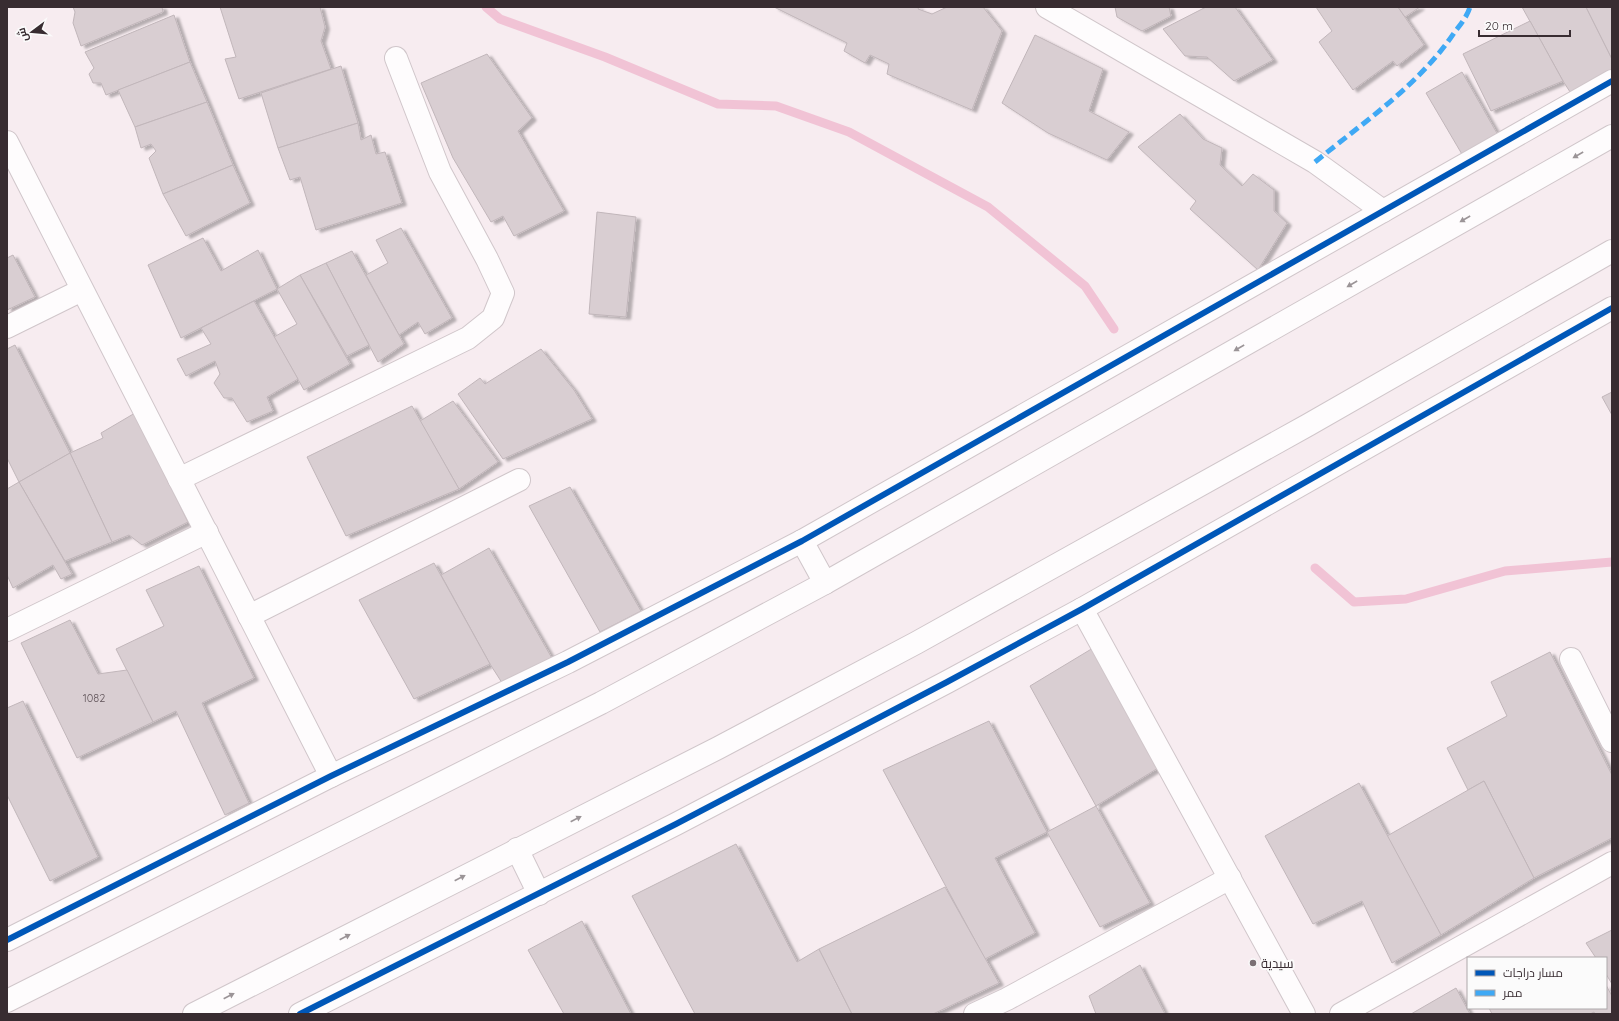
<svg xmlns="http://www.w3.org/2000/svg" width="1619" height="1021" viewBox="0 0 1619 1021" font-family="Quicksand,Cairo,sans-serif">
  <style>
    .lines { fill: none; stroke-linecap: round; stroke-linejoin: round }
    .stream { stroke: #f1c3d5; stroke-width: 9 }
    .building { fill: #d9ced2; stroke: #c1b6ba; filter: url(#shadow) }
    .minor-casing { stroke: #d0c6ca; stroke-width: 24 }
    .secondary-casing { stroke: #d0c6ca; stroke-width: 24 }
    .minor { stroke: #fefcfd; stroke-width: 22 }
    .secondary { stroke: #fefcfd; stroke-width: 22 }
    .quiet { stroke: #3fa9f5; stroke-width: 5; stroke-dasharray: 10 5; stroke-linecap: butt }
    .cycleway-casing { stroke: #fbfbfb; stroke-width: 8 }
    .cycleway { stroke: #0057b8; stroke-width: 6 }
    .oneway { fill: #9b9497 }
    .poi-dot { fill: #7b6f74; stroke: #fbfbfb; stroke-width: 1.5 }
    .labels { text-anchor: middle; stroke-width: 4; stroke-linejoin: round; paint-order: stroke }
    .number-label { font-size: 11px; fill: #605459 }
    .poi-label { font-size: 13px; fill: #382c31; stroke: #fbfbfb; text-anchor: start }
  </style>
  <defs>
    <filter id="shadow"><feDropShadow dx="4.5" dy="2.5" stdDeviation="1" flood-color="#0004"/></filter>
  </defs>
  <rect width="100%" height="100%" fill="#f7ecf0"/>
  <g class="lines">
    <g class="stream">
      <polyline points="486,7 500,19 605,57 718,104 776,106 849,132 988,207 1085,286 1114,329"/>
      <polyline points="1315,568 1354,602 1406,599 1505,571 1612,562"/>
    </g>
  </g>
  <g class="building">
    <polygon points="73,7 162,7 163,12 81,46 73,23 75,12"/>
    <polygon points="220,7 320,7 325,27 321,41 331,69 239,99 225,59 236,57"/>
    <polygon points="774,7 919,7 918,9 932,14 947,7 983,7 1002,31 972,110 887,74 889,64 870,55 865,63 844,51 847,43"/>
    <polygon points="1115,7 1169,7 1171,16 1142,31 1117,17"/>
    <polygon points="1206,7 1235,7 1273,60 1234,81 1207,57 1185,56 1163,29"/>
    <polygon points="1316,7 1398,7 1424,45 1397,66 1393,61 1353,90 1319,42 1332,31"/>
    <polygon points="1398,7 1420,7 1405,17"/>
    <polygon points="1522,7 1586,7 1612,59 1612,71 1572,95 1563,81"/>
    <polygon points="1586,7 1612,7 1612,59"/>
    <polygon points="174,15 190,62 106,95 101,83 93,83 89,74 94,68 85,52"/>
    <polygon points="1530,21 1563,81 1491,111 1463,54"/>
    <polygon points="1035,35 1103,69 1089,111 1129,132 1107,160 1048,133 1002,103"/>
    <polygon points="487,54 532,118 518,131 564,211 514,236 503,216 491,222 453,158 421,83"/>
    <polygon points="190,62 207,102 135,127 118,90"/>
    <polygon points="341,66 358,123 278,148 261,93"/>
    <polygon points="1462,72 1498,135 1463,156 1426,93"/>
    <polygon points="207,102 233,165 163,194 149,158 156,151 151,144 141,148 135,127"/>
    <polygon points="1180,114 1203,139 1222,148 1220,165 1242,186 1253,174 1274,190 1274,211 1287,223 1258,270 1190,209 1196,201 1138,147"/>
    <polygon points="358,123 361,140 371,135 376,154 385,152 402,203 316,230 300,177 290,180 278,148"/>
    <polygon points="233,165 250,203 186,236 163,194"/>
    <polygon points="597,212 636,217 626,317 589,314"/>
    <polygon points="401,228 452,318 425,334 418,322 399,335 366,275 388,263 376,240"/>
    <polygon points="203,238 221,271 258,250 277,289 181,338 148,265"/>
    <polygon points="352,251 404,344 378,362 326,263"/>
    <polygon points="13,255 35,297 7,310 7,258"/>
    <polygon points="326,263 369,345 347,356 300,275"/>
    <polygon points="300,275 350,364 304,390 274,337 297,324 277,289"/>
    <polygon points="254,301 298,379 267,397 273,411 247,422 232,398 224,398 214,383 220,374 215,361 186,376 177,359 211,344 201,328"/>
    <polygon points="15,345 70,453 19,482 7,458 7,349"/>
    <polygon points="541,349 574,390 592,419 503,459 458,394 480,378 485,384"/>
    <polygon points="1612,392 1612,415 1602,397"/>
    <polygon points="453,401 498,462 459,489 420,421"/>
    <polygon points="412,406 459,489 346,536 307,457"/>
    <polygon points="135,413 188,522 142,545 129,535 112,542 70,453 103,438 101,433"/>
    <polygon points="70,453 112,542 65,561 19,482"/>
    <polygon points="19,482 72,574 61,579 53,565 13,588 7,575 7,489"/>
    <polygon points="570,487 641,611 600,632 529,506"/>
    <polygon points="489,548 553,660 506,689 490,664 441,575"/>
    <polygon points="434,563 490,664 414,699 359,600"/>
    <polygon points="199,566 254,678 202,703 249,803 225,815 176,711 153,722 116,649 164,626 146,590"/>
    <polygon points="70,620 98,674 127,670 153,722 77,758 21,643"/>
    <polygon points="1103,642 1168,762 1096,806 1030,686"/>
    <polygon points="1550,652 1612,775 1612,838 1534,878 1484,781 1468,790 1447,748 1507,716 1491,682"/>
    <polygon points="23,701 98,857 50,881 7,795 7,708"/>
    <polygon points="989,721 1047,832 995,858 1035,933 985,959 883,770"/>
    <polygon points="1484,781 1534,878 1441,935 1387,836"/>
    <polygon points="1359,783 1441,935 1392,963 1362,901 1313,924 1265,836"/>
    <polygon points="1096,806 1150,903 1100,927 1047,832"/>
    <polygon points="736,844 797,962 819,949 852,1014 695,1014 632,896"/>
    <polygon points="945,887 999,983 933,1014 852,1014 819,949"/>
    <polygon points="582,921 631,1014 564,1014 528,950"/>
    <polygon points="1612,930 1612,984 1606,974 1606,958 1596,958 1586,943"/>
    <polygon points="1140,965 1165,1014 1096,1014 1089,996"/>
    <polygon points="1606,985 1612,996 1612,1014 1595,1014 1594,1012 1590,1014 1492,1014 1489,1008 1606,1008"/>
    <polygon points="1456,988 1470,1014 1411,1014"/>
  </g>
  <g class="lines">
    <g class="minor-casing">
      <g id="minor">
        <polyline points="1047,7 1315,162 1383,211"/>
        <polyline points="7,142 331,776"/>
        <polyline points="7,327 82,290"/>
        <polyline points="179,479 468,338 493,318 503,293 487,259 440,172 396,58"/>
        <polyline points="1082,609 1304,1014"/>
        <polyline points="249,616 519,480"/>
        <polyline points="7,630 207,532"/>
        <polyline points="1571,659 1612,741"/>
        <polyline points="7,940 331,776 568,662 802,541 1612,81"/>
        <polyline points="300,1014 676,824 947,682 1082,609 1612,308"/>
        <polyline points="975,1014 1007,999 1230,878"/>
        <polyline points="1341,1014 1612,863"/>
      </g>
    </g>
    <g class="secondary-casing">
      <g id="secondary">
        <polyline points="802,541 825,583"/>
        <polyline points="517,849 539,894"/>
        <polyline points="7,1001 601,703 825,583 1612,136"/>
        <polyline points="194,1014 718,748 916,643 1308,425 1612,251"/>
      </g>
    </g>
    <use href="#minor" class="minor"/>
    <use href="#secondary" class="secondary"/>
    <path class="quiet" d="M1315,162C1364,122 1419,85 1454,33C1460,25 1467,17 1470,7"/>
    <g class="cycleway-casing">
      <g id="cycleway">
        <polyline points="7,940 331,776 568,662 802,541 1612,81"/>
        <polyline points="300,1014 676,824 947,682 1082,609 1612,308"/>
      </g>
    </g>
    <use href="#cycleway" class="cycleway"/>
  </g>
  <defs><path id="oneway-solid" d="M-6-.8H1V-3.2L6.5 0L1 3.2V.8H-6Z"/></defs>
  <g class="oneway">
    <use href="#oneway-solid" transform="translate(1578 155) rotate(150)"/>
    <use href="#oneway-solid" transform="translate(1465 219) rotate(150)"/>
    <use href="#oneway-solid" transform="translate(1352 284) rotate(150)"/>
    <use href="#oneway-solid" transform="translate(1239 348) rotate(150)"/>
    <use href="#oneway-solid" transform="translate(576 819) rotate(-27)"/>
    <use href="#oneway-solid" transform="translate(460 878) rotate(-27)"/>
    <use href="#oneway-solid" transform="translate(345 937) rotate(-27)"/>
    <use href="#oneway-solid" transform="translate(229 996) rotate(-27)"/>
  </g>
  <circle class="poi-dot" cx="1253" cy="963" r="4"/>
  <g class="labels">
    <g class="number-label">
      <text x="94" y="702">1082</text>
    </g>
    <g class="poi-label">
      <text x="1261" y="968">سيدية</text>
    </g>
  </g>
  <rect width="1619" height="1021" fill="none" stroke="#382c31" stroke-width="16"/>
  <rect x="1467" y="957" width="140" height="52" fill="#fbfbfb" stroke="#ada8aa"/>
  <rect x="1475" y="970" width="20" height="6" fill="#0057b8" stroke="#ada8aa"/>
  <text x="1503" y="977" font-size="12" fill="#382c31">مسار دراجات</text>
  <rect x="1475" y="990" width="20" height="6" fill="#3fa9f5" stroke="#ada8aa"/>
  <text x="1503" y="997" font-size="12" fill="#382c31">ممر</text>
  <g transform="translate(32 32) rotate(254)" stroke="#fbfbfb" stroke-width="3" paint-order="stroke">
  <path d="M0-3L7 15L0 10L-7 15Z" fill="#382c31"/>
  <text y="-6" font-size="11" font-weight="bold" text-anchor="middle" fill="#382c31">ش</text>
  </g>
  <path d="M1479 30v6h91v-6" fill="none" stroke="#382c31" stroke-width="2"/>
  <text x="1485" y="30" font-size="12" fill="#382c31" stroke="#fbfbfb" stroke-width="3" paint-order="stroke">20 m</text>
</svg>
